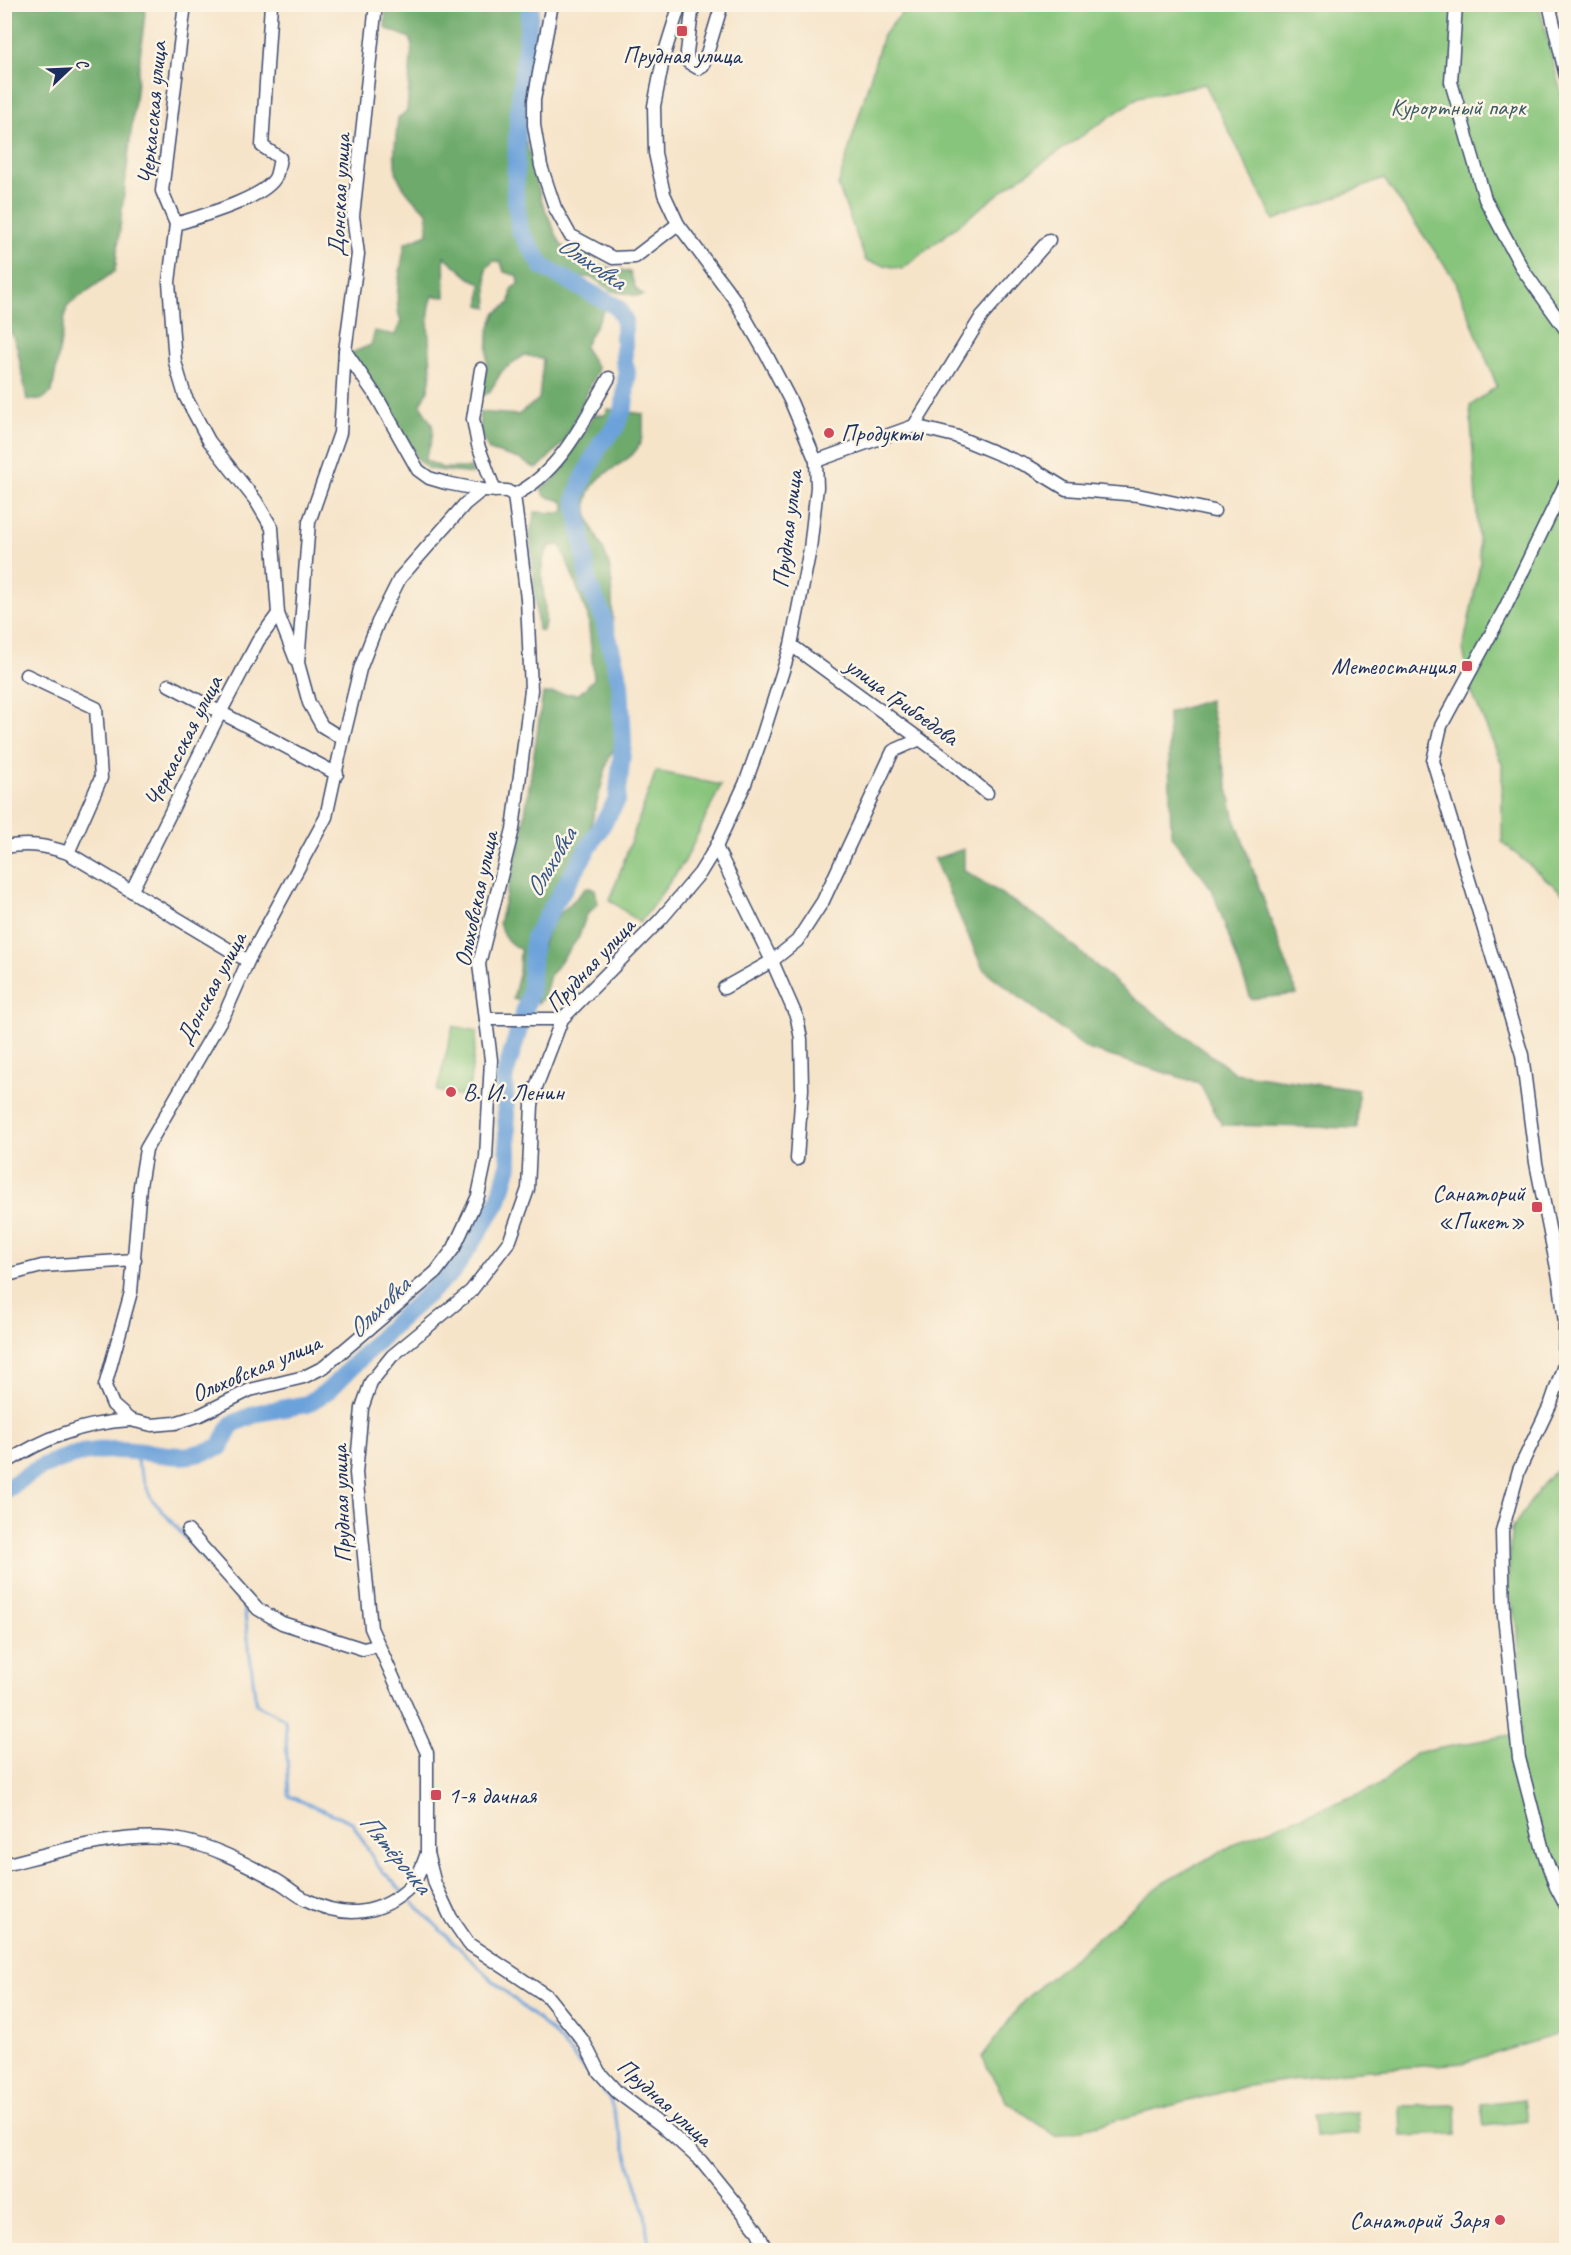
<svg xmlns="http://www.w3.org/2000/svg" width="1571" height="2255" viewBox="0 0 1571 2255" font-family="Caveat,sans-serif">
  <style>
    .green { fill: #88c57c; stroke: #527a6d; stroke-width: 1.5 }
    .forest { fill: #6eaa6c; stroke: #446c65; stroke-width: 1.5 }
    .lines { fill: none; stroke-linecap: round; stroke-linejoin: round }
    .stream { stroke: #6ca2da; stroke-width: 3 }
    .river { stroke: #6ca2da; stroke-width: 18 }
    .street-casing { stroke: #3c4a6e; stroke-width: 15 }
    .street { stroke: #fff; stroke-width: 12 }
    .poi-dot { fill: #d1495b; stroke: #fcf5e5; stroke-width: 2 }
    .labels { text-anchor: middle; stroke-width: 5; stroke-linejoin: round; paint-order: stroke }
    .poi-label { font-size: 24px; fill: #1b2f5e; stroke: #fcf5e5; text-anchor: start }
    .park-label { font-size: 24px; fill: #3c5c67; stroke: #fcf5e5 }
    .street-label { font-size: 24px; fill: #1b2f5e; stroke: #fcf5e5 }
    .water-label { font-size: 26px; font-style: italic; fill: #375789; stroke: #fcf5e5 }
  </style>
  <rect width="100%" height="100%" fill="#fcf5e5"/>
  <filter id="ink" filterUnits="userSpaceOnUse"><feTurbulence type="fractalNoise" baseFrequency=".0167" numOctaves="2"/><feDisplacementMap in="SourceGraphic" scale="12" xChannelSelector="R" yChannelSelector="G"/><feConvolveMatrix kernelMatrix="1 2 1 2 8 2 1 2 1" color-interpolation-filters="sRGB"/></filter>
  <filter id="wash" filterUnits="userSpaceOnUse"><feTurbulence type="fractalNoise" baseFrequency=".008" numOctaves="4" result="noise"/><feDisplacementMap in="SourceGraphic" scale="24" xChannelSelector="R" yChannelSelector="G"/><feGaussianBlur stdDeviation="1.35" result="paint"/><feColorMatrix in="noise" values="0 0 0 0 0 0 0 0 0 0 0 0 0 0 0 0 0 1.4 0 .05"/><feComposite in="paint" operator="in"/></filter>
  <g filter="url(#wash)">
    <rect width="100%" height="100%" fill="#f6e4c9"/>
    <g class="green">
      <polygon points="909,5 1539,5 1566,113 1566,896 1502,842 1502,764 1471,691 1463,649 1480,564 1470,406 1497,386 1455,280 1384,179 1274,220 1205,84 1139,97 1010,185 902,269 866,261 838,186 883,35"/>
      <polygon points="656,771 721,785 685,861 640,923 610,900"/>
      <polygon points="453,1026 477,1031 468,1098 437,1091"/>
      <polygon points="1566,1460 1566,2032 1463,2063 1344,2072 1242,2087 1056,2136 1006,2101 982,2057 1025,1999 1161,1884 1246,1838 1379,1786 1415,1753 1521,1733 1518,1629 1508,1589 1511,1530 1543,1484"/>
      <polygon points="1524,2099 1527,2121 1484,2126 1481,2104"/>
      <polygon points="1456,2105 1457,2134 1401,2136 1400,2106"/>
      <polygon points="1357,2112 1359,2134 1316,2137 1314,2115"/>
    </g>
    <g class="forest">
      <polygon points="4,5 146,5 115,271 67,306 52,392 41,400 27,400 17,347 5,318"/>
      <path d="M386,5H538L525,16L513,127L525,137L542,202L561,245L594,264L630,272L636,289L643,295C637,297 635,295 629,294C623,292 615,293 610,290C593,278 588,270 569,286L605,308L584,347L598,369L564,442L537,469L519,459L489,450L481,434L479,412L518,415L539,399L543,359L524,355L502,371L489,393L480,396L487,365L488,333L495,314L510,303L512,288L519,284L518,276L504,272L501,262L493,261L486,269L488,308L480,305L481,283L470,278L444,256L445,297L433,296C419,330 443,375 421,403C423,414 429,417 432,425C435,436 428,450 425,460L443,468H471L473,474L428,469L419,461L394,414L351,353L371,345L375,331L395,335L401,321C392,298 402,266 405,243L428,234L427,212C388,178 393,167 398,118L407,111L412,44L410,38L385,28Z"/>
      <path d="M608,409L643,414C643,421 644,429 642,437C637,465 596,468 588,496C581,520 604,543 609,565C615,588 610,611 614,633L606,647L616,685L617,745L609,757L588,836L531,930L523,1002L513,999L519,974L520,949C507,943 503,936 499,923L522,834L543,693L579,694L594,679L588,617L561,545L550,546C531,569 552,605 543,631L538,630L530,534L535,512L560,513L566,509L562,501L545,496L541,489L557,477L594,415H605Z"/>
      <polygon points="1209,700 1234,816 1297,994 1251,999 1212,889 1171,835 1168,713"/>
      <polygon points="964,849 964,870 1048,924 1129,994 1235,1073 1358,1090 1357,1128 1222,1125 1199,1083 1087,1049 983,969 934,859"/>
      <path d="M587,887L595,889L598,903L586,916L579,937L550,975L544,998L538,1003C532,980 541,935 557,917C566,907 577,898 587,887Z"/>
    </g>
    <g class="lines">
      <g class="stream">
        <polyline points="133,1451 151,1498 244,1606 256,1704 285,1719 289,1796 352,1822 377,1865 402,1891"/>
        <polyline points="406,1896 492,1980 551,2031 609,2097 645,2213 649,2250"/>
      </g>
      <path class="river" d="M4,1492C41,1461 85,1446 133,1451C174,1454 178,1462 220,1447L232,1424L258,1413L307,1404L329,1390L391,1327L454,1270L499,1200L509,1165L504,1079L530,993L534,938L617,800L623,743L620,683L602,614L589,586L576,498L581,483L601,443L615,428L624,407L627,372L624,361V319L617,307L543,267L520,231L515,194L518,116L531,4"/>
    </g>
  </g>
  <g filter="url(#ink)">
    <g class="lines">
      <g class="street-casing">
        <g id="street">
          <polyline points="185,4 162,191 176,224 169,282 175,362 185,396 209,441 256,501 272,528 278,614 296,660"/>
          <polyline points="376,4 353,216 358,254 345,351 340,433 309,522 298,663 309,703 322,726 343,739 326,817 248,961 226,1011 146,1149 140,1186 131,1292 105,1386 113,1405 130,1420 152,1425 175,1423 200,1415 250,1390 304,1377 324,1367 436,1272 454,1248 478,1196 486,1158 491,1060 479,964 513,829 531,690 527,599 514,495"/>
          <polyline points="552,4 534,100 534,125 541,166 555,208 570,235 613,258 635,257 678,224"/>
          <polyline points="680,4 664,55 654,106 655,153 664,194 678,224 735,300 766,354 791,402 816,461 817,487 810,549 791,645 763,734 745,784 716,847 700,873 661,919 562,1019 536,1087 532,1105 528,1189 510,1240 471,1291 392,1356 371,1382 362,1408 356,1473 371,1628 427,1753 427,1853 435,1884 451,1918 469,1944 547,1996 584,2042 599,2072 617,2092 661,2125 701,2161 757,2230 766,2250"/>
          <polyline points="693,4 687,52 688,62 698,68 703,65 706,57 722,4"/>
          <polyline points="1456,4 1451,82 1485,199 1523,270 1566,330"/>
          <polyline points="1549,4 1566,76"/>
          <path d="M176,224C198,217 267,198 276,176C278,170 279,163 280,158L262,146L271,4"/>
          <polyline points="345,351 378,399 418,470 429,478 446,483 482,490 507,491 514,495"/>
          <polyline points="481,369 473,419 478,445 495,491"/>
          <polyline points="914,426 955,436 1030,467 1066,489 1138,495 1214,511"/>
          <polyline points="816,461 914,426 982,316 1049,240"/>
          <polyline points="1566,482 1505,608 1441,726 1433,761 1522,1055 1536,1163 1560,1283 1565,1323 1564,1365 1551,1403 1519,1470 1502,1531 1504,1616 1519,1758 1544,1854 1556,1887 1566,1906"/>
          <path d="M514,495C560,473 584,420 609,378"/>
          <polyline points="791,645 947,759 987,793"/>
          <polyline points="26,675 96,708 101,778 68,853"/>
          <polyline points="169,685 337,774"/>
          <polyline points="343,739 360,669 378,622 400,578 465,504 482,490"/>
          <path d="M4,847C28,843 45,845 68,853L248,961"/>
          <polyline points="716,847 772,961 797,1018 801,1039 802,1089 797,1159"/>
          <polyline points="132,890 220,713 258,641 278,614"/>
          <polyline points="724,988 772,961 797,941 823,901 893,751 918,740"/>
          <polyline points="486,1019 562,1019"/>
          <polyline points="4,1276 42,1266 135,1260"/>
          <path d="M4,1464C44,1438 83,1423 130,1420"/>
          <polyline points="188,1531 258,1609 282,1623 363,1649 377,1646"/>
          <path d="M4,1865C56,1852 127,1830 180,1840C214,1846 246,1864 276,1880C287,1886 296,1895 307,1900C344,1919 381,1916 411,1886C419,1877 423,1864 427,1853"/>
        </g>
      </g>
      <use href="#street" class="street"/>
    </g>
  </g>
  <g class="poi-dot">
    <rect x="676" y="25" width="12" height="12" rx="3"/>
    <circle cx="829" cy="433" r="6"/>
    <rect x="1461" y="660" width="12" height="12" rx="3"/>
    <circle cx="451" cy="1092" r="6"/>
    <rect x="1531" y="1201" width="12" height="12" rx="3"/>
    <rect x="430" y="1789" width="12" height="12" rx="3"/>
    <circle cx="1500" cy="2220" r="6"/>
  </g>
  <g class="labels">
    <g class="poi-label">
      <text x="682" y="63" text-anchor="middle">Прудная улица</text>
      <text x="841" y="441">Продукты</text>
      <text x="1455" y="674" text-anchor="end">Метеостанция</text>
      <text x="463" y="1100">В. И. Ленин</text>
      <text x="1525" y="1201" text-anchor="end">Санаторий<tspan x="1525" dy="28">«Пикет»</tspan></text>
      <text x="448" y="1803">1-я дачная</text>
      <text x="1488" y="2228" text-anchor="end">Санаторий Заря</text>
    </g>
    <g class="park-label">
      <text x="1458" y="115">Курортный парк</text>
    </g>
    <g class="street-label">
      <text transform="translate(152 113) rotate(-85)" y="8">Черкасская улица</text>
      <text transform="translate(339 195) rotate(-87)" y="8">Донская улица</text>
      <text transform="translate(787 529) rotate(-83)" y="8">Прудная улица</text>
      <text transform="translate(902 701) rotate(36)" y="8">улица Грибоедова</text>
      <text transform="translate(183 741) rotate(-63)" y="8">Черкасская улица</text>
      <text transform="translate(476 899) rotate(-78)" y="8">Ольховская улица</text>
      <text transform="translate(590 965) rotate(-47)" y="8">Прудная улица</text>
      <text transform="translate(211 988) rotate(-62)" y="8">Донская улица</text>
      <text transform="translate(256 1368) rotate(-23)" y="8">Ольховская улица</text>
      <text transform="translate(341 1504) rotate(-92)" y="8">Прудная улица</text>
      <text transform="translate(665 2102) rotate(42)" y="8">Прудная улица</text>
    </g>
    <g class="water-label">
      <text transform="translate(592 262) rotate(34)" y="9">Ольховка</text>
      <text transform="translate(550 862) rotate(-59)" y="9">Ольховка</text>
      <text transform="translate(378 1307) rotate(-44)" y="9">Ольховка</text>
      <text transform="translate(396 1853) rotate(50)" y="9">Пятёрочка</text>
    </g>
  </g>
  <rect width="1571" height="2255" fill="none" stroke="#fcf5e5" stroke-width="24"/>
  <g transform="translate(69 69) rotate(67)" stroke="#fcf5e5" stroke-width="4.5" paint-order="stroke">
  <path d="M0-4.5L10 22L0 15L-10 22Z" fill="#1b2f5e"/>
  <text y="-9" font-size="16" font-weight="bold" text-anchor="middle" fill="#1b2f5e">С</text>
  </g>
</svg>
